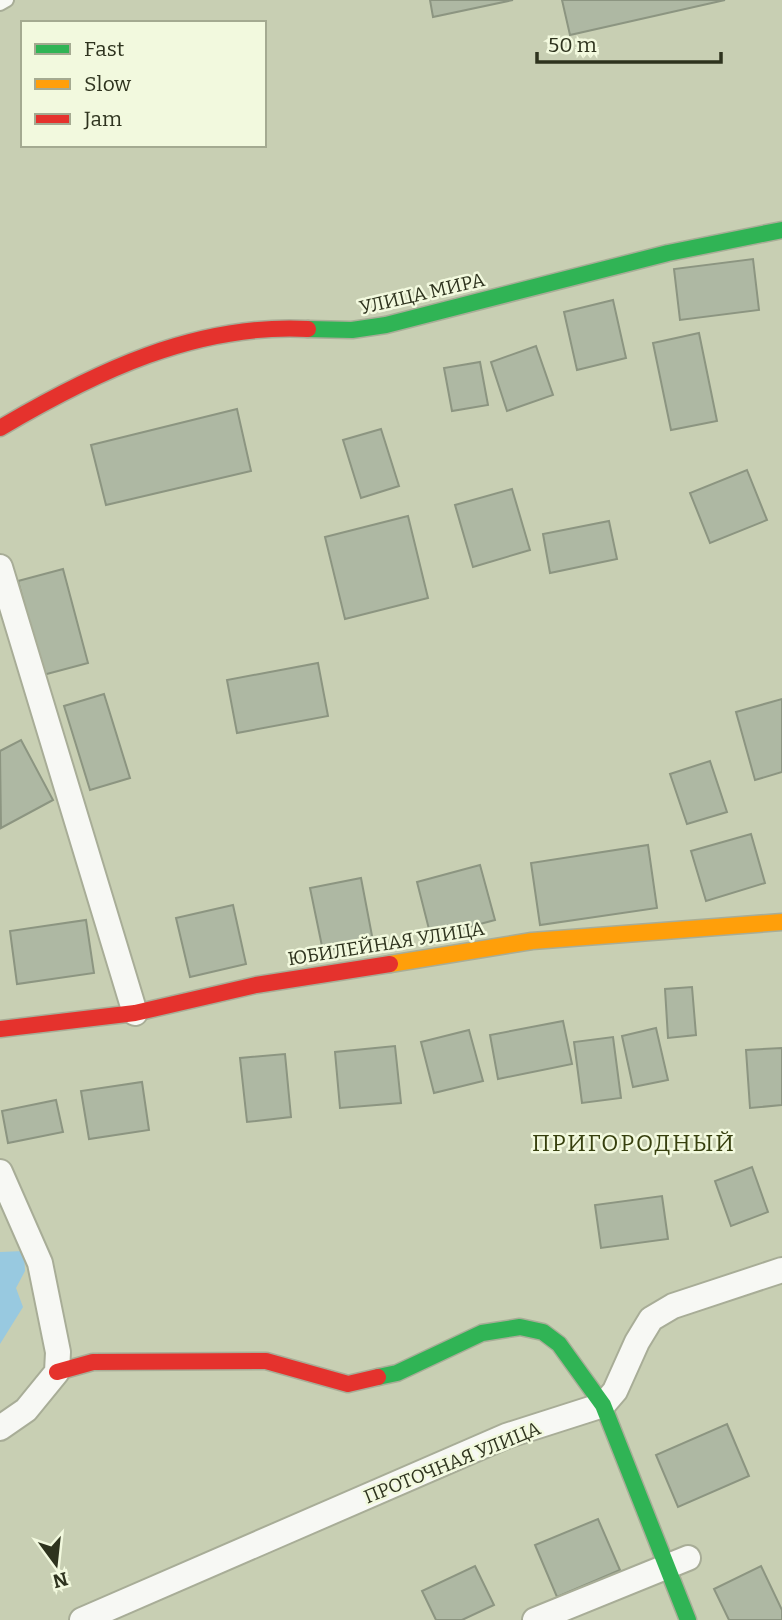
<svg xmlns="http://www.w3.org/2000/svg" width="782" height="1620" viewBox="0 0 782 1620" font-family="Bitter,serif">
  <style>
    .water { fill: #98c9e0 }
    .building { fill: #aeb8a3; stroke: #8c9581; stroke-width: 2 }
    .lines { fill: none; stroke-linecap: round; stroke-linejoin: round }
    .lane-casing { stroke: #a8ad97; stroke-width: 16 }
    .street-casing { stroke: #a8ad97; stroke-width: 28 }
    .fast-casing { stroke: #a8ad97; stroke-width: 19 }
    .slow-casing { stroke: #a8ad97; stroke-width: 19 }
    .jam-casing { stroke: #a8ad97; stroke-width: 19 }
    .lane { stroke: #f7f8f4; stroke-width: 12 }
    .street { stroke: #f7f8f4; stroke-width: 24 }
    .fast { stroke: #30b455; stroke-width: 16 }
    .slow { stroke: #ff9f0a; stroke-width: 16 }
    .jam { stroke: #e5322d; stroke-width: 16 }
    .labels { text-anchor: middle; stroke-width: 5; stroke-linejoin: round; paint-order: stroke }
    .street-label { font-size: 19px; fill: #2e331e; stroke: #f2f9de }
    .quarter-label { font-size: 23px; letter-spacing: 2px; fill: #363f0d; stroke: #f2f9de }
  </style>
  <rect width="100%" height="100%" fill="#c8cfb3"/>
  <polygon class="water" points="24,1251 25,1271 16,1288 23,1307 0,1344 0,1252"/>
  <g class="building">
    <polygon points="430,0 513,0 433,17"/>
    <polygon points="562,0 725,0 570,35"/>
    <polygon points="753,259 759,310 680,320 674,269"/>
    <polygon points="613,300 626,358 577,370 564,312"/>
    <polygon points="699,333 717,421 671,430 653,343"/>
    <polygon points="536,346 553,395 507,411 491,362"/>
    <polygon points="480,362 488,405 452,411 444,368"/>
    <polygon points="237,409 251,471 106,505 91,445"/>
    <polygon points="381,429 399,486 361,498 343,440"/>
    <polygon points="747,470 767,520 710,543 690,493"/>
    <polygon points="512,489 530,550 473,567 455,505"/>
    <polygon points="408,516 428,598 345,619 325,537"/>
    <polygon points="609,521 617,559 550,573 543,534"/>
    <polygon points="63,569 88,663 43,675 18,581"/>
    <polygon points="318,663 328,716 237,733 227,680"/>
    <polygon points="104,694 130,778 90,790 64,706"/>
    <polygon points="782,699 782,772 755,780 736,712"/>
    <polygon points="21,740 53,800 1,828 0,751"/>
    <polygon points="710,761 727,812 687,824 670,774"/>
    <polygon points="751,834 765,883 706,901 691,851"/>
    <polygon points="648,845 657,908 540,925 531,863"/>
    <polygon points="480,865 495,920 431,937 417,882"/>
    <polygon points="361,878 373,941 323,951 310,888"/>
    <polygon points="233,905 246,964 190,977 176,918"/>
    <polygon points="86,920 94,973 17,984 10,931"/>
    <polygon points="692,987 696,1035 668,1038 665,989"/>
    <polygon points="563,1021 572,1064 498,1079 490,1035"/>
    <polygon points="656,1028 668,1080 633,1087 622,1036"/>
    <polygon points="469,1030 483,1081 434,1093 421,1042"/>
    <polygon points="613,1037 621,1098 582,1103 574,1042"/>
    <polygon points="395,1046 401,1103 340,1108 335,1052"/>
    <polygon points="782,1048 782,1105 750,1108 746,1050"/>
    <polygon points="285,1054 291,1117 247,1122 240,1058"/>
    <polygon points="142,1082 149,1130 89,1139 81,1091"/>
    <polygon points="56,1100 63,1132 8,1143 2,1111"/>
    <polygon points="752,1167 768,1212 731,1226 715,1181"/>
    <polygon points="662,1196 668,1239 601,1248 595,1205"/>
    <polygon points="727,1424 749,1476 678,1507 656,1455"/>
    <polygon points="598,1519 620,1570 557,1597 535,1545"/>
    <polygon points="475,1566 494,1605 462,1620 436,1620 422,1591"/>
    <polygon points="761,1566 782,1610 782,1620 729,1620 714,1589"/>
  </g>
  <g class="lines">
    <g class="lane-casing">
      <polyline id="lane" points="0,4 7,0"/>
    </g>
    <g class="street-casing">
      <g id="street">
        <polyline points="0,567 135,1013"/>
        <polyline points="0,1172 40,1263 58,1352 57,1372 26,1410 0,1428"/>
        <polyline points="82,1620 506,1436 603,1405 615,1391 637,1342 651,1319 673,1306 782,1270"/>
        <polyline points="535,1620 688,1558"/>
      </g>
    </g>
    <g class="fast-casing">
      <g id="fast">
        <polyline points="308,329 352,330 386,325 668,253 782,230"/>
        <polyline points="378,1377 397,1373 482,1333 520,1327 543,1332 559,1344 603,1405 688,1620"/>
      </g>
    </g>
    <g class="slow-casing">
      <polyline id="slow" points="390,964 532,941 782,922"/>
    </g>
    <g class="jam-casing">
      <g id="jam">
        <path d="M0,428C95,372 196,323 308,329"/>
        <polyline points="0,1029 135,1013 256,985 390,964"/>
        <polyline points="57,1372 93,1362 266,1361 348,1384 378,1377"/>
      </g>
    </g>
    <use href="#lane" class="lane"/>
    <use href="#street" class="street"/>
    <use href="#fast" class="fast"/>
    <use href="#slow" class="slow"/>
    <use href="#jam" class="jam"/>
  </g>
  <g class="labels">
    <g class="street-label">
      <text transform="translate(422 293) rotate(-13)" y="7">УЛИЦА МИРА</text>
      <text transform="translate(386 943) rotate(-9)" y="7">ЮБИЛЕЙНАЯ УЛИЦА</text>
      <text transform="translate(452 1462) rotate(-22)" y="7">ПРОТОЧНАЯ УЛИЦА</text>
    </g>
    <g class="quarter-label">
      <text x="634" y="1151">ПРИГОРОДНЫЙ</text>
    </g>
  </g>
  <rect x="21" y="21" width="245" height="126" fill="#f2f9de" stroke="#a4aa91" stroke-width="2"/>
  <rect x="35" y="44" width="35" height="10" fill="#30b455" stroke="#a4aa91" stroke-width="2"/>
  <text x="84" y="56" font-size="21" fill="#2e331e">Fast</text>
  <rect x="35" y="79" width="35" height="10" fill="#ff9f0a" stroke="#a4aa91" stroke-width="2"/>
  <text x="84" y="91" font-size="21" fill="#2e331e">Slow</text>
  <rect x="35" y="114" width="35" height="10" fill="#e5322d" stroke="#a4aa91" stroke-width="2"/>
  <text x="84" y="126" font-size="21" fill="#2e331e">Jam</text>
  <g transform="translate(56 1564) rotate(165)" stroke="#f2f9de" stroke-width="5" paint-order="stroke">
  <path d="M0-5L12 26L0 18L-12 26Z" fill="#2e331e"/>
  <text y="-10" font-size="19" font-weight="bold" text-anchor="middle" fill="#2e331e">N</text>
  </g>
  <path d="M537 52v10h184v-10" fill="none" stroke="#2e331e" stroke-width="3.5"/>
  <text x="548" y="52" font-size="21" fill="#2e331e" stroke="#f2f9de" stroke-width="5" paint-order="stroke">50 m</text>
</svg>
